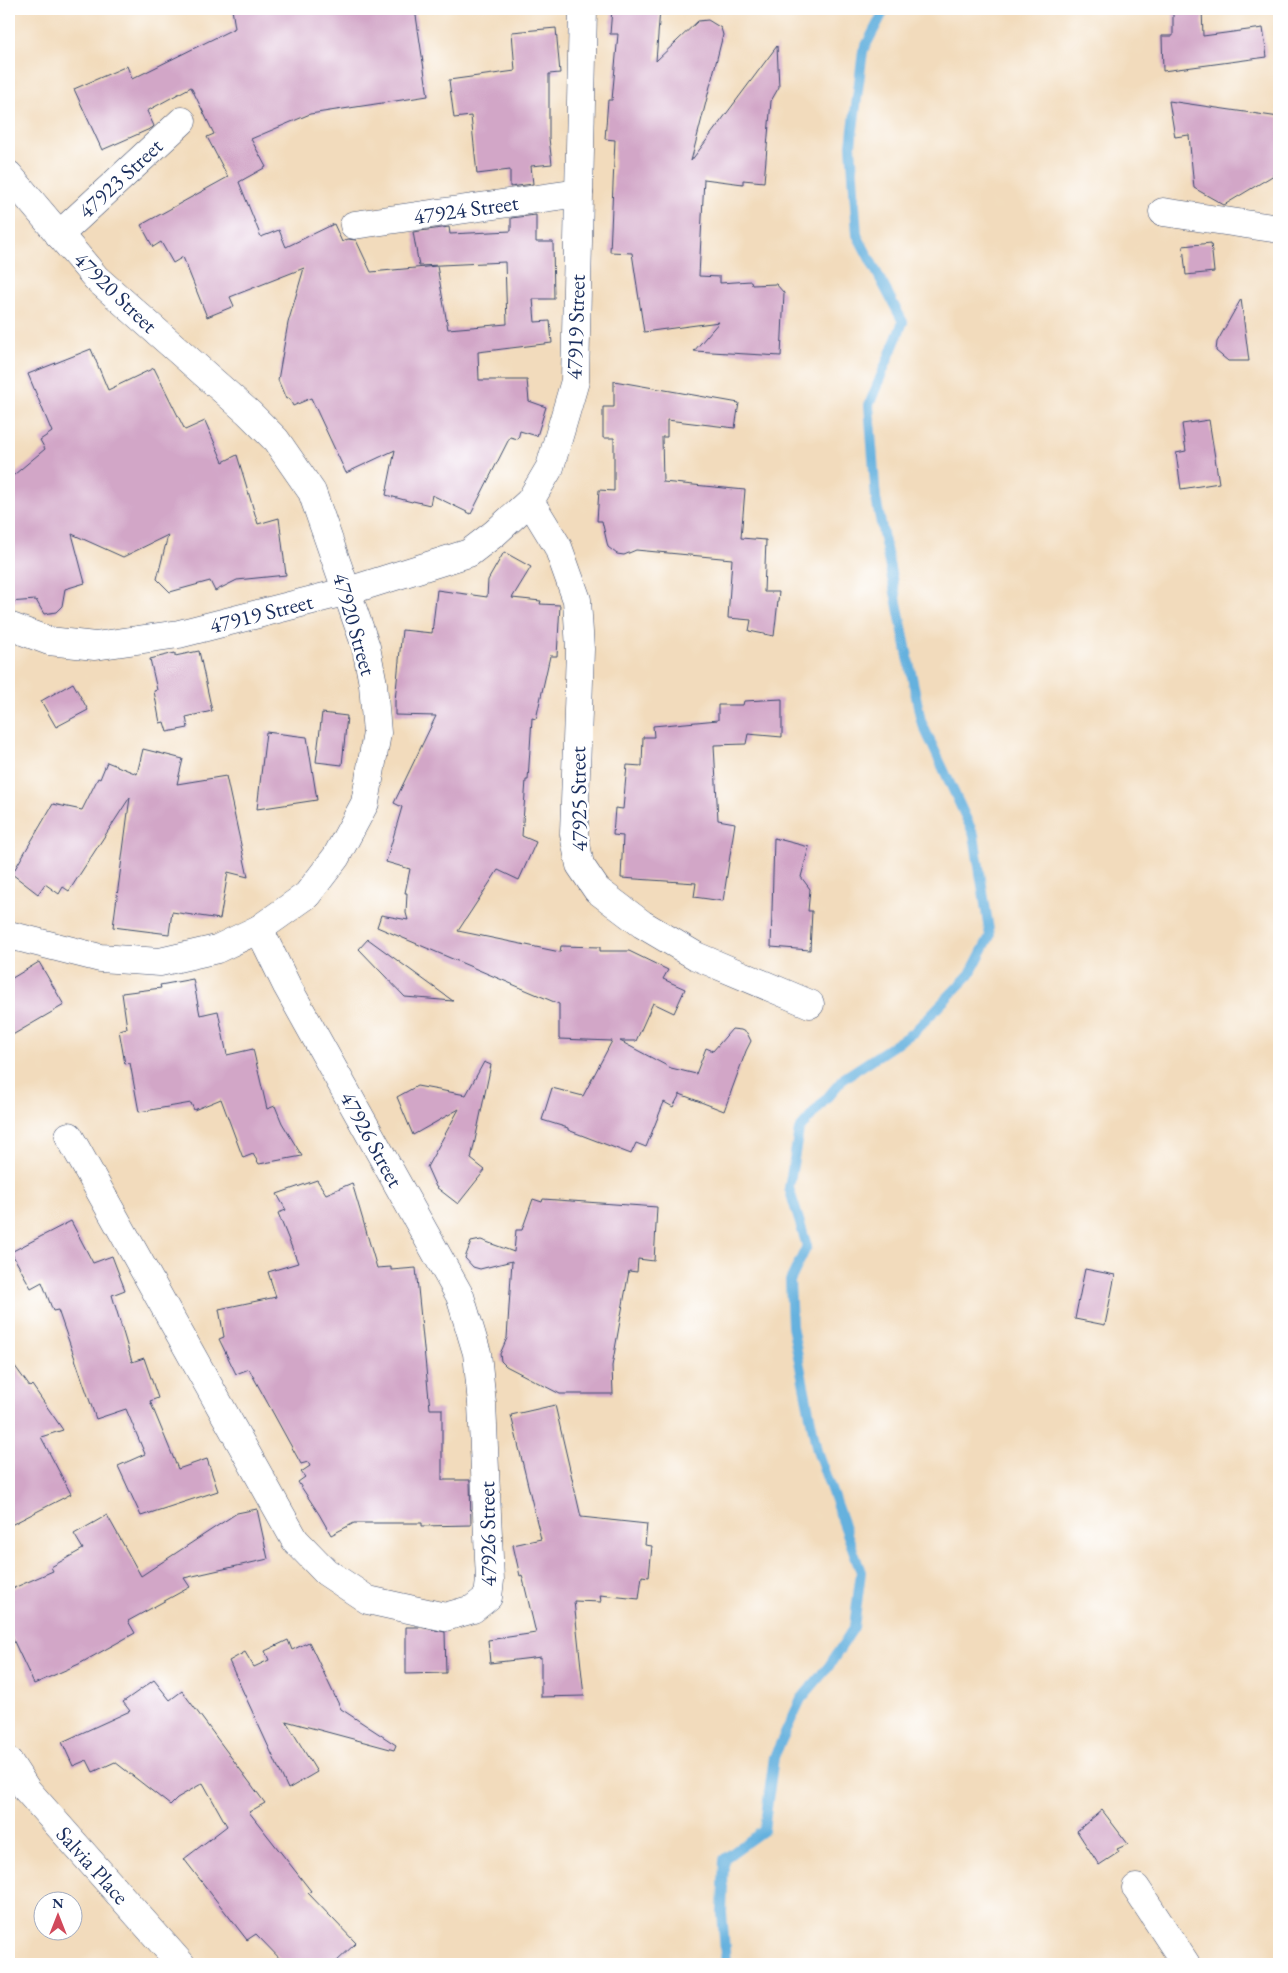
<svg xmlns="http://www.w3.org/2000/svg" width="1288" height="1973" viewBox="0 0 1288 1973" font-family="'EB Garamond',serif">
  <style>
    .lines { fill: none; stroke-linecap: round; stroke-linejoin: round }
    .stream { stroke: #65b1de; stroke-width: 10 }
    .building { fill: #d2a6c7 }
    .minor-casing { stroke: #3b496c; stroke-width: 29 }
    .minor { stroke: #fff; stroke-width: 28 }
    .labels { text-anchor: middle; stroke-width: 5; stroke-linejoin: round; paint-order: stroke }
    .street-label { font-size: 22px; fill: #1b2f5e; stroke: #fff }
  </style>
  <rect width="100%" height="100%" fill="#fff"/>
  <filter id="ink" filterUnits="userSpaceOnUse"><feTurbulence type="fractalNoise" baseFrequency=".02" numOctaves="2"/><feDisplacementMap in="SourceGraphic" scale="10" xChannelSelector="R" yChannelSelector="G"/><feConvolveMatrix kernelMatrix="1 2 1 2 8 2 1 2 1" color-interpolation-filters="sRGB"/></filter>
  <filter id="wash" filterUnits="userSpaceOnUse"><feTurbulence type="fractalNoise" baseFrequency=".0096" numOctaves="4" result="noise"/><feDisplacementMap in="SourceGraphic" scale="20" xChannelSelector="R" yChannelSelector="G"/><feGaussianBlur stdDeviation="1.12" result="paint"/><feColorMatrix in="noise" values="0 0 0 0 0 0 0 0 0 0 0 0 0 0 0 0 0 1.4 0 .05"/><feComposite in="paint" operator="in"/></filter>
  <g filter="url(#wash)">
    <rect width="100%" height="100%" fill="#f2dbbc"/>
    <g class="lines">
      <polyline class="stream" points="726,1964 722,1913 724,1859 764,1830 774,1757 801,1699 829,1666 854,1627 861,1572 817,1451 792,1326 790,1281 807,1246 789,1188 799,1130 844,1078 914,1032 970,974 990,936 974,835 921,721 876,499 869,405 903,322 857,235 851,145 863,51 885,9"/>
    </g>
    <g id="blocks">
      <g class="building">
        <polygon points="232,9 415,9 428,96 310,114 251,139 266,167 239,182 261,237 279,230 286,247 334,224 342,242 348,239 356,240 371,272 437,266 448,329 507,324 505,262 419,266 413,232 449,227 450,234 511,231 511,218 536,215 536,242 553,242 554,299 533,299 535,322 550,321 552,343 478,352 479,380 527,380 529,401 546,407 537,436 520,431 518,439 510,437 471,514 432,495 430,505 413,501 412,502 386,495 395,450 346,473 311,398 293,406 289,398 286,399 278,380 288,323 304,268 230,297 234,306 207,317 183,257 173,263 161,242 153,247 141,225 228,177 207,137 214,134 191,87 147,111 154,126 152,128 102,150 74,89 127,66 132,79 235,28"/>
        <polygon points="612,9 660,9 656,61 698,21 708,20 721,28 723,35 691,161 777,46 779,87 771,101 764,182 743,180 743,184 704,179 699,276 720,277 720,283 751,281 752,285 776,284 784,293 781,356 694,351 719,322 644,332 632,253 610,252 615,140 605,139 608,100 612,100 618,34 610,34"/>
        <polygon points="1173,9 1202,9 1203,36 1263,28 1267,57 1163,71 1162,36 1173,36"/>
        <polygon points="556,28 560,73 549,74 549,138 552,164 531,166 533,184 510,187 510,170 477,174 471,116 454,118 449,80 515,71 512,32"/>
        <polygon points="1169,101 1279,117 1279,172 1224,205 1194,188 1189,135 1175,137"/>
        <polygon points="1211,243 1214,272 1186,275 1183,246"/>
        <polygon points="1241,299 1249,361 1228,361 1216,351 1217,342"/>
        <polygon points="91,349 108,390 154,368 185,430 205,421 223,462 237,455 258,524 279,518 286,575 237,580 215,591 210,581 170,592 157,579 168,535 123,557 72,534 85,583 65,589 62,606 56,612 44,614 36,600 9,602 9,479 45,449 40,440 52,432 28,374"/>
        <polygon points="614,381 739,403 735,428 667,420 667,437 662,437 663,482 745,490 741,538 766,540 764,592 779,592 774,636 749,631 751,620 728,618 732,559 636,550 624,555 617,554 608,547 602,521 597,521 599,490 614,491 614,438 603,438 603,407 614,407"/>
        <polygon points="1209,420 1219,483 1181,489 1176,453 1186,451 1182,424"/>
        <polygon points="504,552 531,567 512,598 541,601 540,604 560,605 557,656 550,656 536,719 532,718 528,780 526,780 522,836 536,842 519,880 498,870 458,931 560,952 561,946 600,947 600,951 629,951 668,970 663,979 685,989 674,1013 653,1003 636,1041 620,1041 671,1068 696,1074 706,1048 713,1051 732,1029 741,1030 747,1033 751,1041 746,1051 724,1111 680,1094 673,1107 664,1102 646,1147 636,1143 631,1154 568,1130 568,1128 542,1120 552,1088 583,1096 612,1041 559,1039 559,1004 377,927 381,915 408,920 406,913 407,893 405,893 410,869 386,862 402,807 394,803 436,716 395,715 395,701 402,630 432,633 437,590 487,597 488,580"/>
        <polygon points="199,651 212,711 186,717 188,728 167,732 164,722 160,723 154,691 157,690 150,659 175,653 175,656"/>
        <polygon points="73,683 88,710 56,727 41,701"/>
        <polygon points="782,699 782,737 748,734 746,744 714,745 718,820 735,823 723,901 694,897 696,883 621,878 623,836 613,835 615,808 623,809 627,765 642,766 643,737 654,737 653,726 718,720 718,705 743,705 744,701"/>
        <polygon points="322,713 347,716 342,765 316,762"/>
        <polygon points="266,732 307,737 317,800 257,809"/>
        <polygon points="143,749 183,759 177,784 226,776 248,877 228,872 220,919 172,912 169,934 113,927 130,797 69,891 63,887 59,894 45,884 38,894 12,874 53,804 82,810 98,778 100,779 107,762 137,774"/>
        <polygon points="774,838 809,847 801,877 810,889 808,911 812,911 810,950 771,947"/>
        <polygon points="368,939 453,1001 405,997 359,949"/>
        <polygon points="39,962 64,1005 9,1037 9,980"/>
        <polygon points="193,979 200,1015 218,1011 227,1055 253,1049 267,1109 275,1106 282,1123 302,1156 259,1164 253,1154 243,1158 221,1099 194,1110 191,1103 139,1112 130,1063 125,1064 119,1030 127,1028 122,993 161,988 160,985"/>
        <polygon points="484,1062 491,1065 471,1159 485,1170 458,1204 436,1187 427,1167 459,1109 413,1135 397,1097 417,1086 466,1095"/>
        <polygon points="317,1180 326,1194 352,1183 377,1268 391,1267 391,1270 416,1268 430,1409 442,1409 442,1480 470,1480 471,1525 422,1526 422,1523 354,1523 331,1535 319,1514 298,1482 305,1477 301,1472 310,1466 308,1462 301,1464 249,1369 236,1374 219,1339 224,1337 219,1309 276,1297 268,1272 298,1263 278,1213 286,1210 277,1194"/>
        <polygon points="533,1199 542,1202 543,1199 657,1207 654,1261 638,1259 637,1272 629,1271 612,1366 613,1394 560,1394 506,1366 501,1361 500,1354 507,1338 512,1261 480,1269 473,1267 465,1258 471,1242 481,1240 514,1252 516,1230 522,1230"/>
        <polygon points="71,1221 93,1263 112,1256 125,1290 112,1295 132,1362 144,1358 158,1398 150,1401 178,1469 207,1459 218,1491 141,1516 118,1466 145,1454 126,1409 96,1419 58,1310 53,1311 42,1282 31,1288 11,1252"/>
        <polygon points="1085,1269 1115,1275 1105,1325 1075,1319"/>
        <polygon points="9,1358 30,1387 32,1385 63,1430 41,1437 71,1494 9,1526"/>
        <polygon points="555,1405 581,1517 647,1524 645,1545 652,1546 649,1577 642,1576 639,1599 600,1595 601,1602 574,1601 584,1696 541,1697 541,1657 490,1663 488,1640 536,1633 522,1575 520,1576 513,1545 541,1539 511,1415"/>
        <polygon points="257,1509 268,1559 184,1578 190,1587 128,1621 135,1633 79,1664 34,1684 9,1631 9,1590 53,1571 51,1567 83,1549 74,1534 107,1515 141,1576 237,1513"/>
        <polygon points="406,1627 419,1627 445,1632 446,1673 406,1674"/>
        <polygon points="288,1640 292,1650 309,1642 341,1709 396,1745 394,1750 286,1721 317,1772 288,1789 229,1661 245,1652 254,1667 269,1660 265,1651"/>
        <polygon points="154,1680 170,1700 182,1691 265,1803 249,1812 311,1891 308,1893 356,1943 334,1964 285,1964 256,1934 247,1940 184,1859 227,1826 203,1783 177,1798 170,1805 115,1762 93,1772 87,1760 73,1766 62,1742 130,1711 123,1702"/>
        <polygon points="1102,1810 1128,1844 1117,1849 1119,1852 1099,1865 1077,1831"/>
      </g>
    </g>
  </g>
  <g filter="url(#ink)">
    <use href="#blocks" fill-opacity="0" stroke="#3b496c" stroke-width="1"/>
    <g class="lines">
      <g class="minor-casing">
        <g id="minor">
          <polyline points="9,175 96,278 249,413 276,440 312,492 366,647 373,684 377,733 365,803 336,857 307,895 259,929 217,949 160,962 100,958 9,935"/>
          <polyline points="1163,212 1279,229"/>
          <polyline points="354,225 579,193"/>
          <polyline points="59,235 182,121"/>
          <polyline points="530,501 558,547 577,600 580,649 574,834 580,865 597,890 642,924 696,956 810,1004"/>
          <polyline points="9,626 49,641 95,646 179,634 348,591 469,553 495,533 530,501 550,467 575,381 583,9"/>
          <polyline points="69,1136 295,1540 326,1572 368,1600 445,1617 473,1609 488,1597 490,1580 482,1404 477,1353 460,1296 287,986 259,929"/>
          <polyline points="9,1762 27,1790 181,1964"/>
          <polyline points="1136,1888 1186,1964"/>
        </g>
      </g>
      <use href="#minor" class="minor"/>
    </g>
  </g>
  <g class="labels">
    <g class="street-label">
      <text transform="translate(120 178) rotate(-43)" y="8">47923 Street</text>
      <text transform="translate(466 209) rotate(-8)" y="8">47924 Street</text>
      <text transform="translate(116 292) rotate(44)" y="8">47920 Street</text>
      <text transform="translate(575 327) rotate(-88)" y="8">47919 Street</text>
      <text transform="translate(261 613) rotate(-14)" y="8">47919 Street</text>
      <text transform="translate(355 624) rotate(74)" y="8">47920 Street</text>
      <text transform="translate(578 799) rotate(-91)" y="8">47925 Street</text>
      <text transform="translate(372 1139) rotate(61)" y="8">47926 Street</text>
      <text transform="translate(487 1534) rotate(-91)" y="8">47926 Street</text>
      <text transform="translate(93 1865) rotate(48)" y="8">Salvia Place</text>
    </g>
  </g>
  <rect width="1288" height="1973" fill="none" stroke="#fff" stroke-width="30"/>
  <g transform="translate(58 1916)"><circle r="24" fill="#ffffff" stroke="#a4acbf"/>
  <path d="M0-4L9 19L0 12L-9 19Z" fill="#d1495b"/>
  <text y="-8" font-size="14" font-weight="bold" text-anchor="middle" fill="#1b2f5e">N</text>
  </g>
</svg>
